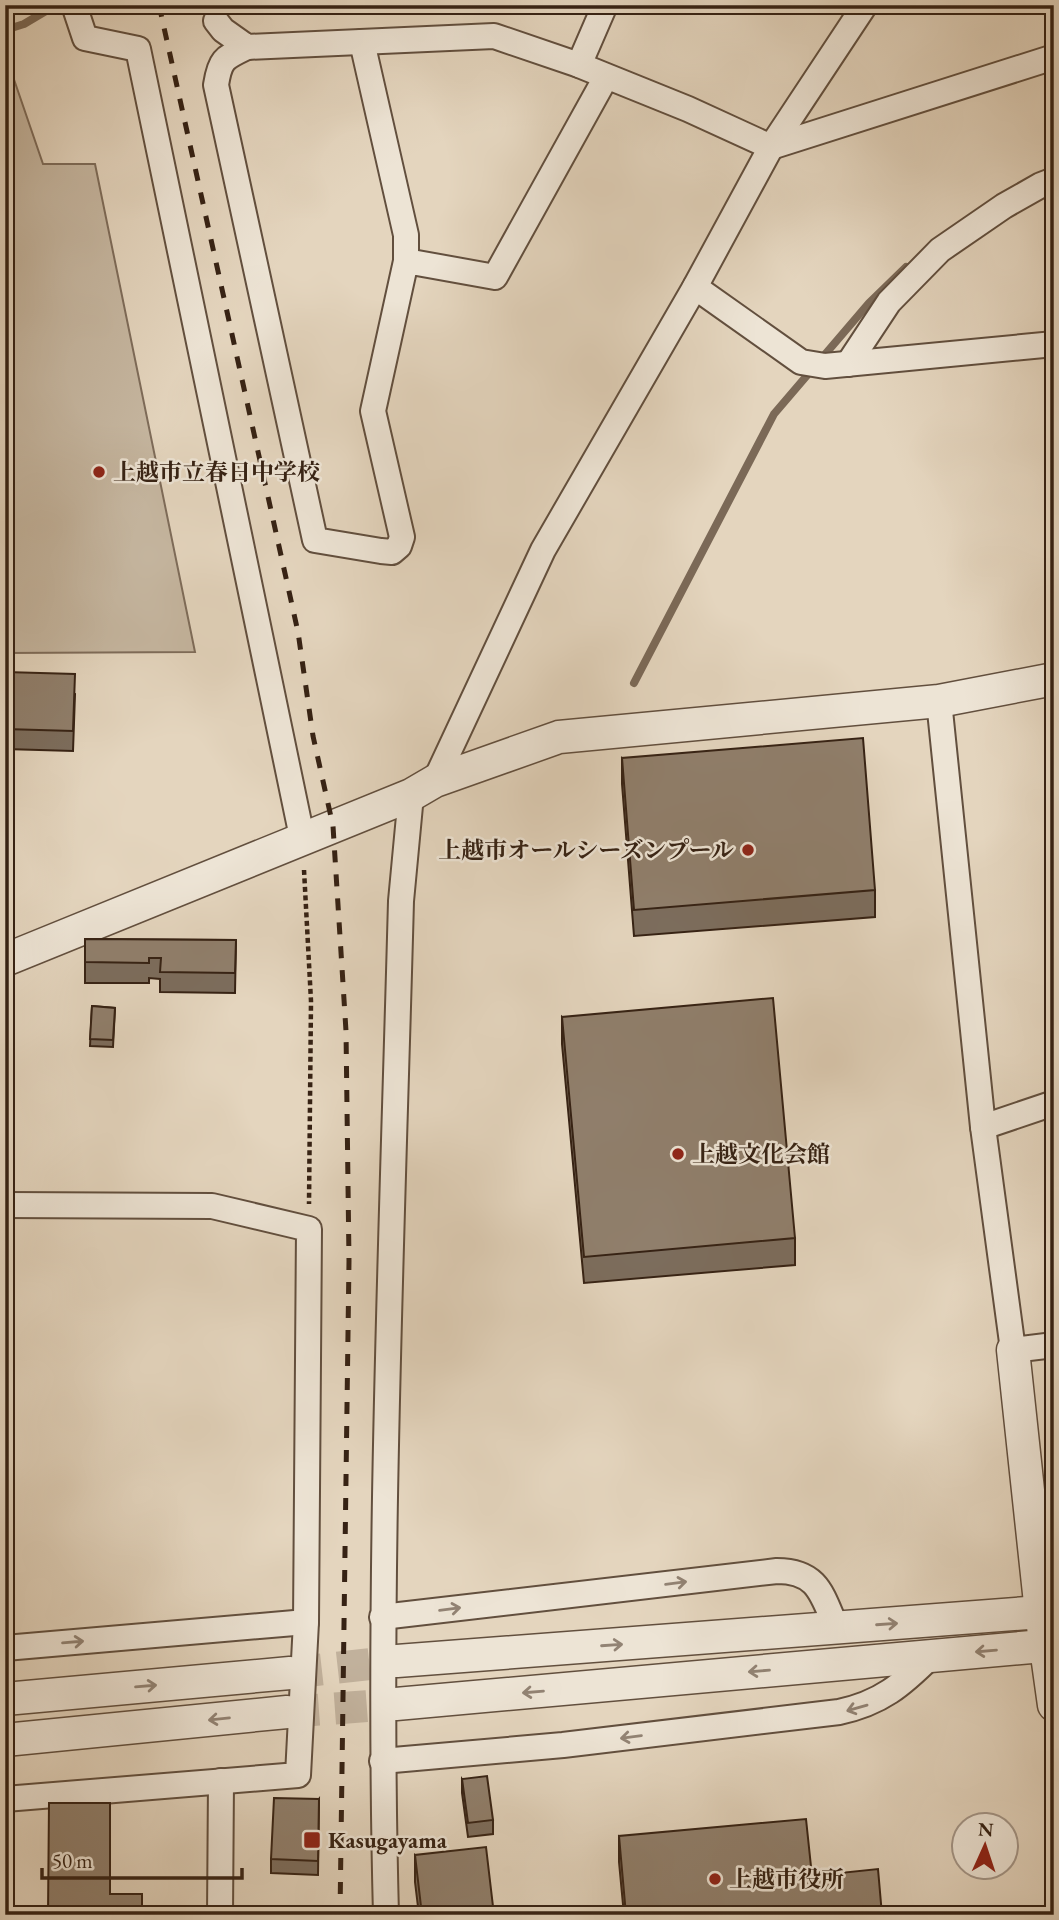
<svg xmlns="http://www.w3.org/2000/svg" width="1059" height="1920" viewBox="0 0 1059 1920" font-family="'EB Garamond','Noto Serif JP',serif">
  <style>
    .green { fill: #c6b7a1; stroke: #7e6c5a; stroke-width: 2 }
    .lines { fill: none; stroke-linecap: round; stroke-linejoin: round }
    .stream { stroke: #7b6957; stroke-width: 8 }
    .tertiary-tunnel { stroke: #c1b19c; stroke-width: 32; stroke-dasharray: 32 16; stroke-linecap: butt }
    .minor-casing { stroke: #624f3e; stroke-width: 28 }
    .tertiary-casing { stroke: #624f3e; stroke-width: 35 }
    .path { stroke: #362214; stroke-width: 4.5; stroke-dasharray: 5 3.5; stroke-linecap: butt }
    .minor { stroke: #ede4d5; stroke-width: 24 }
    .tertiary { stroke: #ede4d5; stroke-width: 32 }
    .rail { stroke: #362214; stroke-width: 5; stroke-dasharray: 12 12; stroke-linecap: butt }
    .wall { fill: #7c6d5d; stroke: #362214; stroke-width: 2 }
    .building { fill: #907f6c; stroke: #362214; stroke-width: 2 }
    .oneway { stroke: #928374 }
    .poi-dot { fill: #8f2418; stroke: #ede4d5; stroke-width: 2.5 }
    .labels { text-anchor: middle; stroke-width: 5; stroke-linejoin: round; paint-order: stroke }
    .poi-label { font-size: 23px; font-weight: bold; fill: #362214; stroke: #ede4d5; text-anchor: start }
  </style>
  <rect width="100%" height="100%" fill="#e4d5be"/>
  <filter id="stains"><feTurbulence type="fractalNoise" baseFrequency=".00286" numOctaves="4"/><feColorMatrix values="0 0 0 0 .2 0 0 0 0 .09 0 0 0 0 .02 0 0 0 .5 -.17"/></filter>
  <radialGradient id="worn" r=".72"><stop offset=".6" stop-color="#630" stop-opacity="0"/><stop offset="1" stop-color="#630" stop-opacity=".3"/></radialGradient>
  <polygon class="green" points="8,62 43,164 95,164 195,652 5,653 5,63"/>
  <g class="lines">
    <g class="stream">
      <polyline points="5,30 24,24 56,5"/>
      <polyline points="634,683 774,414 869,303 906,267"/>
    </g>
    <g class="tertiary-tunnel">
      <polyline points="290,1673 397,1661"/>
      <polyline points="287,1712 396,1704"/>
    </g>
    <g class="minor-casing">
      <g id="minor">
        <polyline points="74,5 85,38 138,49 302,837"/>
        <polyline points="216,21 223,30 247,47 494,36 579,65 688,109 771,147 1054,57"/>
        <polyline points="362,42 406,235 406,261"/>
        <path d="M247,47C224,58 220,59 216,85L315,540L381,551L392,552L399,546L402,537L373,411L406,261L495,277L606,77"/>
        <polyline points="579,65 605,5"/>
        <polyline points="695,287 801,362 825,366 1054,344"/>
        <polyline points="848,364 889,302 940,250 1004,206 1041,185 1054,180"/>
        <polyline points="939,701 983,1127 1013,1350 1054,1345"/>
        <polyline points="435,781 543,550 695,287 771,147 865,5"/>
        <polyline points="983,1127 1054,1103"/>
        <polyline points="5,1205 212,1206 309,1229 306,1622 298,1775 5,1799"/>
        <path d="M382,1617L777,1571C818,1571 822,1595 836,1627"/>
        <polyline points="5,1648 306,1622"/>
        <path d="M382,1761L563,1745L839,1712C881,1703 902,1685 932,1655"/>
        <polyline points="220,1915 221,1781"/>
        <path d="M386,1915C377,1577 392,1238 401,901L411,795"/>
      </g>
    </g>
    <g class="tertiary-casing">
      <g id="tertiary">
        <polyline points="5,960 411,795 435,781 559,737 939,701 1054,679"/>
        <polyline points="1013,1350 1041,1612 1054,1705"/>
        <polyline points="397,1661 1054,1611"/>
        <polyline points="5,1699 290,1673"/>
        <polyline points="396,1704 1054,1645"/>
        <polyline points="5,1740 287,1712"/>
      </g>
    </g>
    <polyline class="path" points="304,870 311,1001 309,1204"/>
    <use href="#minor" class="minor"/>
    <use href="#tertiary" class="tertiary"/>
    <polyline class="rail" points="159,5 298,632 313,736 333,826 346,1031 349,1261 340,1915"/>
  </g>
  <g class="wall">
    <polygon points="5,672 75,694 73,751 5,749"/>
    <polygon points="622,758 875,890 875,917 634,936 622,784"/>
    <polygon points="85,939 236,940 235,993 160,992 160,979 149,978 149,983 85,983"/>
    <polygon points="92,1006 115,1008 113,1047 90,1046"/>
    <polygon points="562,1017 795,1238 795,1265 584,1283 562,1044"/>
    <polygon points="462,1779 493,1820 493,1834 468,1837 462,1793"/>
    <polygon points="319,1799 318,1875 271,1873 271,1859"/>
    <polygon points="619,1836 812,1876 882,1915 624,1915 619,1862"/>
    <polygon points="415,1855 494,1915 419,1915 415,1882"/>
  </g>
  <g class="building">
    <polygon points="5,672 75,674 73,731 5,729"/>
    <polygon points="863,738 875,890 634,910 622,758"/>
    <polygon points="85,939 236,940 235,973 160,972 161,958 149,958 149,963 85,962"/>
    <polygon points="773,998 795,1238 584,1257 562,1017"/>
    <polygon points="92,1006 115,1008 113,1040 90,1039"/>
    <polygon points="487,1776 493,1820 468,1823 462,1779"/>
    <polygon points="274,1798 319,1799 318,1861 271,1859"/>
    <polygon points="49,1803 110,1803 110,1894 142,1894 142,1914 179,1915 48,1915"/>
    <polygon points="806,1819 812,1876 878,1869 882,1915 626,1915 619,1836"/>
    <polygon points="486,1847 494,1915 422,1915 415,1855"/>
  </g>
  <defs><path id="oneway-shaft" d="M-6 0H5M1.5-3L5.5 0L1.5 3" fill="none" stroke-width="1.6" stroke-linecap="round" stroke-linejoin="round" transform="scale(1.75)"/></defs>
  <g class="oneway">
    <use href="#oneway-shaft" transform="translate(676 1583) rotate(-7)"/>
    <use href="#oneway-shaft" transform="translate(450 1609) rotate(-7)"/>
    <use href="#oneway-shaft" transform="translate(887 1624) rotate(-4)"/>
    <use href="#oneway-shaft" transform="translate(73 1642) rotate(-5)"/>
    <use href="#oneway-shaft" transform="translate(612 1645) rotate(-4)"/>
    <use href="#oneway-shaft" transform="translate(986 1651) rotate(175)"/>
    <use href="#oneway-shaft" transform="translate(759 1671) rotate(175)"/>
    <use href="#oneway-shaft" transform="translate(146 1686) rotate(-5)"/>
    <use href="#oneway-shaft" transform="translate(533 1692) rotate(175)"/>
    <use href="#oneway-shaft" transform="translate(857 1708) rotate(164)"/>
    <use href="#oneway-shaft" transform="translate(219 1719) rotate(174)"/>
    <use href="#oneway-shaft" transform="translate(631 1737) rotate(173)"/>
  </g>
  <g class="poi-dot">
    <circle cx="99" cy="472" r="7"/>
    <circle cx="748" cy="850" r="7"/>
    <circle cx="678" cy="1154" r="7"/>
    <rect x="303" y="1831" width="18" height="18" rx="3.5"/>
    <circle cx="715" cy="1879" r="7"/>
  </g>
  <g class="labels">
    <g class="poi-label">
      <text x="113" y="480">上越市立春日中学校</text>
      <text x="734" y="858" text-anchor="end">上越市オールシーズンプール</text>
      <text x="692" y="1162">上越文化会館</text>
      <text x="328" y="1848">Kasugayama</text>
      <text x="729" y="1887">上越市役所</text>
    </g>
  </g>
  <rect width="1059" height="1920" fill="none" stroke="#e4d5be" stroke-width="28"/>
  <rect x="7" y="7" width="1045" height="1906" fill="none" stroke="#362214" stroke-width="3.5"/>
  <rect x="14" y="14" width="1031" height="1892" fill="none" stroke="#362214" stroke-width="2"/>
  <g transform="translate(985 1846) rotate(3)"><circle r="33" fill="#ede4d5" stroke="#a49688" stroke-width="2"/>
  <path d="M0-5L12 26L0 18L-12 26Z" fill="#8f2418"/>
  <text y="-10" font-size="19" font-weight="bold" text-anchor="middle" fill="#362214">N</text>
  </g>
  <path d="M42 1868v10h200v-10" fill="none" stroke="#362214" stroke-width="3.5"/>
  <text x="52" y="1868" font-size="21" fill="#362214" stroke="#ede4d5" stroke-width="5" paint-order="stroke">50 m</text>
  <rect width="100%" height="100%" filter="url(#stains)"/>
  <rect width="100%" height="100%" fill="url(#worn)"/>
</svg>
